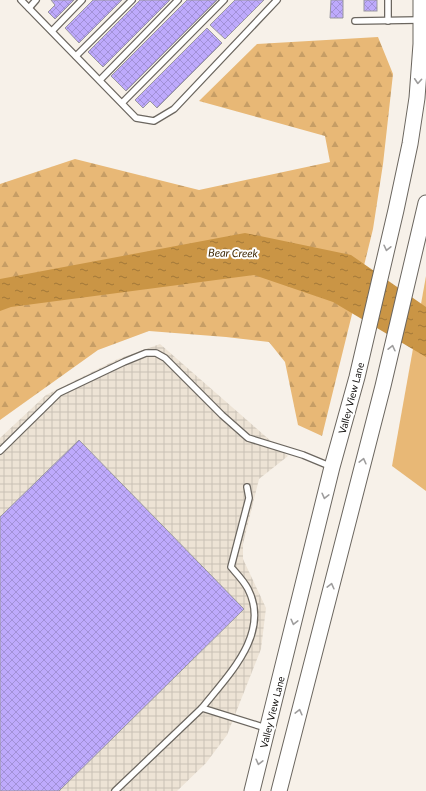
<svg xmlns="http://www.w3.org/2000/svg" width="426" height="791" viewBox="0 0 426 791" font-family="Lato,sans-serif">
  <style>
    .industrial { fill: url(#industrial-grid) }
    .grass { fill: #e8b876 }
    .forest { fill: url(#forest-firs) }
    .water { fill: url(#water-ripples) }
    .building { fill: url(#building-cross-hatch); stroke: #99979f }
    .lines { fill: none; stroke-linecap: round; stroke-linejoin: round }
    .lane-casing { stroke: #6b665f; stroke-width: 8 }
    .secondary-casing { stroke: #6b665f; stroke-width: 17 }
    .lane { stroke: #fff; stroke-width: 5.5 }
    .secondary { stroke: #fff; stroke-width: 15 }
    .oneway { stroke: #9e9d9d }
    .labels { text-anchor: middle; stroke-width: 4; stroke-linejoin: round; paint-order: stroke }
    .street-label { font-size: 10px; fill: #0d0b09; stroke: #fff }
    .water-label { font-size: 11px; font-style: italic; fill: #422c09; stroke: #fff }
  </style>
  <defs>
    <pattern id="industrial-grid" width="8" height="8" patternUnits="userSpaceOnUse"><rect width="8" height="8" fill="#ede3d5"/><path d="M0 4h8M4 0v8" fill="none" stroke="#cac1b6"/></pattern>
    <pattern id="forest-firs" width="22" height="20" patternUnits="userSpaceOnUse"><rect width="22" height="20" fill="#e8b876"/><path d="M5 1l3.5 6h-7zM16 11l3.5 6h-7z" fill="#c69d65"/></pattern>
    <pattern id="water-ripples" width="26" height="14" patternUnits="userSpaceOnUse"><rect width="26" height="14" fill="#ca9545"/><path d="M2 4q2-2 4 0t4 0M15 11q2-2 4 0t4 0" fill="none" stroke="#a27838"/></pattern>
    <pattern id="building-cross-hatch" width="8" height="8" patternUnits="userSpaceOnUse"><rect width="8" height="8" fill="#beaafc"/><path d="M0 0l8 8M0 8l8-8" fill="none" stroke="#a291d7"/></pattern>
  </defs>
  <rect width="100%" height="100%" fill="#f7f1e9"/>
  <polygon class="industrial" points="160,344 288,456 259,479 243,544 243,559 266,608 261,649 227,735 206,763 177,791 0,791 0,438 46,395 118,359"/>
  <polygon class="grass" points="426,276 426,491 392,466"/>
  <polygon class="forest" points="378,37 393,74 383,164 373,229 322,436 298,425 285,362 269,342 226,337 149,331 98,350 0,420 0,184 75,159 199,190 330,162 325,136 199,101 257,44"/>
  <polygon class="water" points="245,233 351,255 426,307 426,357 333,302 254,275 11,307 0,311 0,279"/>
  <g class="building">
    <polygon points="51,0 74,0 55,19 48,12 55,5"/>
    <polygon points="93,0 122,0 79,43 65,28"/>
    <polygon points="140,0 170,0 103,67 88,52"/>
    <polygon points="187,0 217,0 126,91 111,76"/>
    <polygon points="235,0 264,0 225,39 210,25"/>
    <polygon points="331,0 343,0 343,18 330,18"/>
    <rect x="364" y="0" width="13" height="11"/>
    <polygon points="207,28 222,43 157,108 150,101 143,108 135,100"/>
    <polygon points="79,440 244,609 59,791 0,791 0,517"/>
  </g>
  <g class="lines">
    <g class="lane-casing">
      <g id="lane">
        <polyline points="21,0 136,118 154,121 174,109 277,0"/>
        <polyline points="29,8 36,0"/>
        <polyline points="355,21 419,20"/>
        <polyline points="388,21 388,0"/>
        <polyline points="52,31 82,0"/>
        <polyline points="76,56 132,0"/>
        <polyline points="100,80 178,0"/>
        <polyline points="122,103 224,0"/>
        <polyline points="0,451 59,393 124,362 146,353 156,353 165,358 222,415 248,438 303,455 332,467"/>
        <path d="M202,708C228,675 271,634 248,589C244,581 237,574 231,567L249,498L247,487"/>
        <polyline points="115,791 202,708 266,728"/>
      </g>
    </g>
    <g class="secondary-casing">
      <g id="secondary">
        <polyline points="252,791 332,467 357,377 396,210 410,144 417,98 421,44 421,0"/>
        <polyline points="279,791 383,386 426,203"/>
      </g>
    </g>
    <use href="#lane" class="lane"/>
    <use href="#secondary" class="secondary"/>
  </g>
  <defs><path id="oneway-chevron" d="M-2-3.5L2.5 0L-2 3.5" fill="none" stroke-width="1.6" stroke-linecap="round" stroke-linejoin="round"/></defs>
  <g class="oneway">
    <use href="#oneway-chevron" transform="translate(418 81) rotate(94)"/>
    <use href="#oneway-chevron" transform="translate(387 248) rotate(103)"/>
    <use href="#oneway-chevron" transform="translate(392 348) rotate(-77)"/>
    <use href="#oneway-chevron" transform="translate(363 461) rotate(-76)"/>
    <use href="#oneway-chevron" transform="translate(325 496) rotate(104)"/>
    <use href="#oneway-chevron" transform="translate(331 586) rotate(-76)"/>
    <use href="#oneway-chevron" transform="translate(294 622) rotate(104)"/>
    <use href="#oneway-chevron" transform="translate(299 712) rotate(-76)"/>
    <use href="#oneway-chevron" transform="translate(259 762) rotate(104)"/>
  </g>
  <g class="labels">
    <g class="street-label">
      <text transform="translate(351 398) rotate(-75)" y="4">Valley View Lane</text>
      <text transform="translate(272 712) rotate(-76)" y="4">Valley View Lane</text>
    </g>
    <g class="water-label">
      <text transform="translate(233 253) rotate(1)" y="4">Bear Creek</text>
    </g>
  </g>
</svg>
